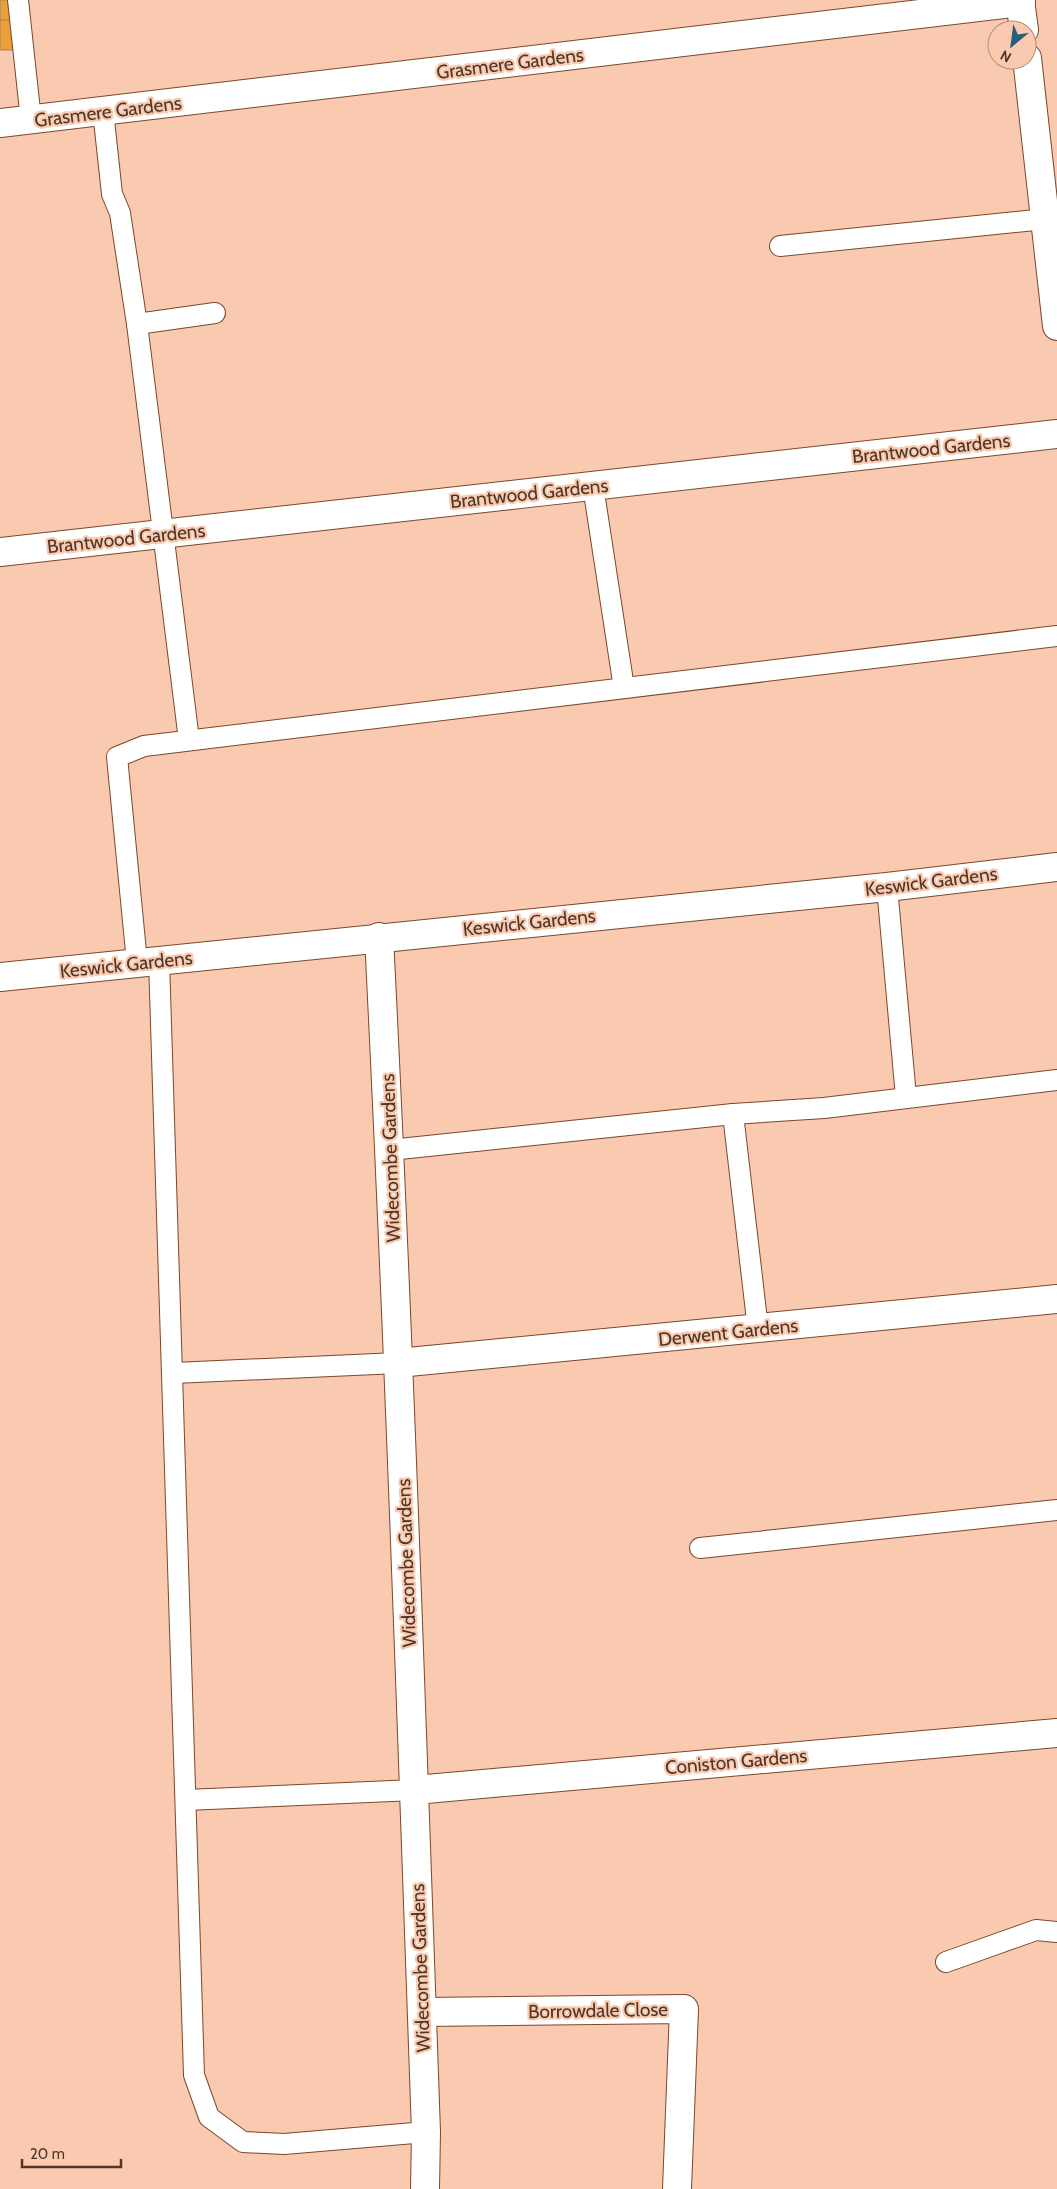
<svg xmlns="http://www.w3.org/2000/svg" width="1057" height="2189" viewBox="0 0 1057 2189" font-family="Cabin,sans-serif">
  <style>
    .building { fill: #ea9f38; stroke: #ab8353 }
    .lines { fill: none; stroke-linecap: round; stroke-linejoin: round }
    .lane-casing { stroke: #7a482a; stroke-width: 22 }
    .street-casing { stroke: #7a482a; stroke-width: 30 }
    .lane { stroke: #fff; stroke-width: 20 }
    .street { stroke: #fff; stroke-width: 28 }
    .labels { text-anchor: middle; stroke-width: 4.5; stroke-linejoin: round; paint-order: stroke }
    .street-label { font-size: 19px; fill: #4e3629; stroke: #f9cab0 }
  </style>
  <rect width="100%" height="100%" fill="#f9cab0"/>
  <g class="building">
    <polygon points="0,0 9,0 11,20 0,20"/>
    <polygon points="0,20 11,20 13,50 0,50"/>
  </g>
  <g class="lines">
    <g class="lane-casing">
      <g id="lane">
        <polyline points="18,0 31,120"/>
        <polyline points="103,111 112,194 120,213 137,324 189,740"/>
        <polyline points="780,246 1045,219"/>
        <polyline points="137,324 215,313"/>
        <polyline points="593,486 624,688"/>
        <polyline points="887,887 906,1097"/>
        <polyline points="159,960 194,2075 209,2117 243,2142 284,2144 426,2132"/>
        <polyline points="137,962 117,757 144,746 1057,636"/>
        <polyline points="733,1114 758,1329"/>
        <polyline points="390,1150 733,1114 824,1108 1057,1080"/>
        <polyline points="174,1373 398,1363"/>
        <polyline points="700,1548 1057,1510"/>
        <polyline points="186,1800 415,1790"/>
        <polyline points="946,1962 1036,1930 1057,1932"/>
      </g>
    </g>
    <g class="street-casing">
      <g id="street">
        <polyline points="1020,0 1024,30"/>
        <polyline points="1027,58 1057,326"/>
        <polyline points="0,123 1021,2"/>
        <polyline points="0,552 1057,434"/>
        <path d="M379,937C399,1335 412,1734 426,2132L425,2189"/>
        <polyline points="0,977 887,887 1057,867"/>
        <polyline points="398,1363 1057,1299"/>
        <polyline points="415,1790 1057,1733"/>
        <polyline points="422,2012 684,2009 677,2189"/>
      </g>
    </g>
    <use href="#lane" class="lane"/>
    <use href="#street" class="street"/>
  </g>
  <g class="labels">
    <g class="street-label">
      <text transform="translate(510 63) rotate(-7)" y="7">Grasmere Gardens</text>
      <text transform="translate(108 111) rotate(-7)" y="7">Grasmere Gardens</text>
      <text transform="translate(931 448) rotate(-6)" y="7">Brantwood Gardens</text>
      <text transform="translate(529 493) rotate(-6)" y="7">Brantwood Gardens</text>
      <text transform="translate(126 538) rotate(-6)" y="7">Brantwood Gardens</text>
      <text transform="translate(931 881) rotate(-7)" y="7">Keswick Gardens</text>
      <text transform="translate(529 922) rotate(-6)" y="7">Keswick Gardens</text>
      <text transform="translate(126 964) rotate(-6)" y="7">Keswick Gardens</text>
      <text transform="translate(390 1158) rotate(-92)" y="7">Widecombe Gardens</text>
      <text transform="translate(728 1332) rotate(-6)" y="7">Derwent Gardens</text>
      <text transform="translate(406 1563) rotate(-92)" y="7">Widecombe Gardens</text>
      <text transform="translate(736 1761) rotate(-5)" y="7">Coniston Gardens</text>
      <text transform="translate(420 1968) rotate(-92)" y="7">Widecombe Gardens</text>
      <text transform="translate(598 2010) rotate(-1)" y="7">Borrowdale Close</text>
    </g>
  </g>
  <g transform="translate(1012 45) rotate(209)"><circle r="24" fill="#f9cab0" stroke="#b58f7a"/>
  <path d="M0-4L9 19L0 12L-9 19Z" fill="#27607a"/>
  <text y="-8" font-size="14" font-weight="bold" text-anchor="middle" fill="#4e3629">N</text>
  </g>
  <path d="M22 2159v8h99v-8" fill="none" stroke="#4e3629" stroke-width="2.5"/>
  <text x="30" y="2159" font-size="15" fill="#4e3629" stroke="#f9cab0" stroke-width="4" paint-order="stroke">20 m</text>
</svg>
